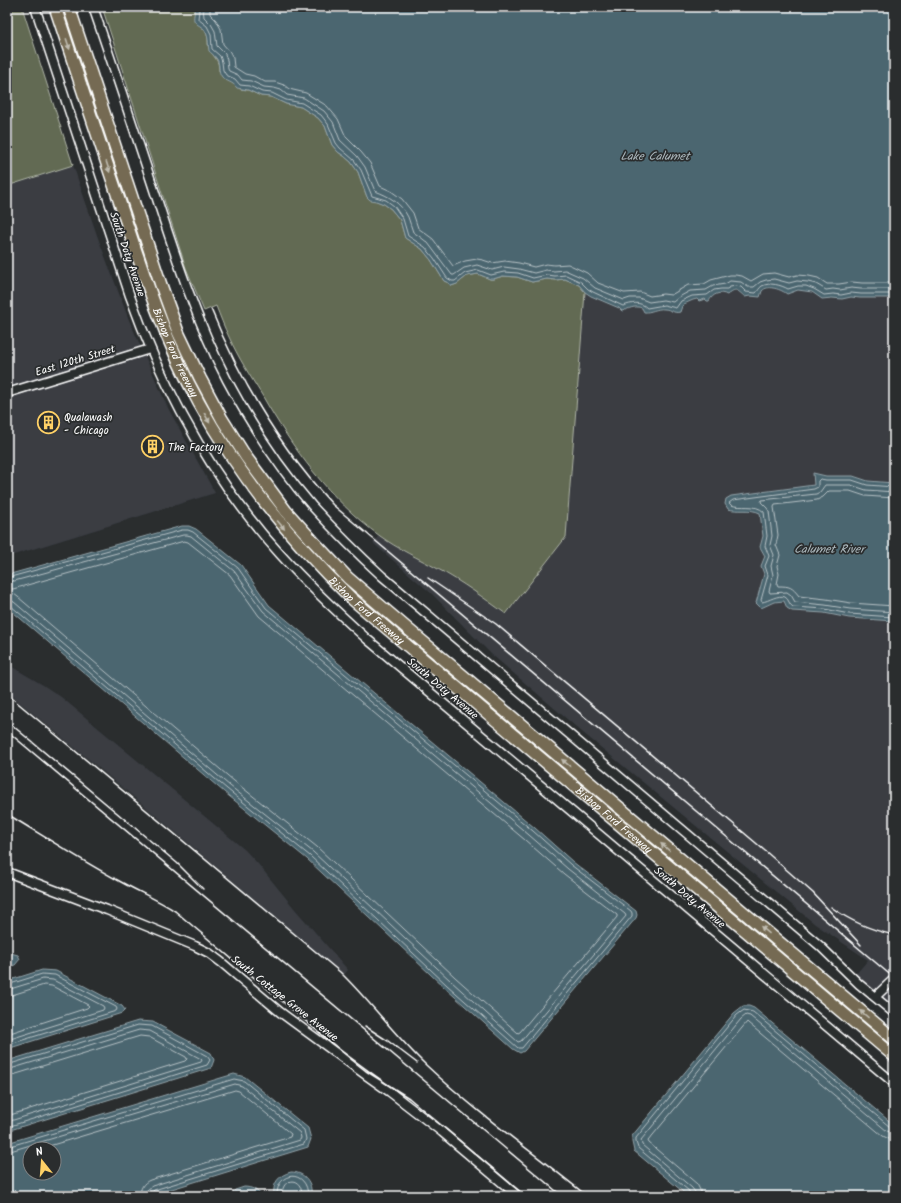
<svg xmlns="http://www.w3.org/2000/svg" width="901" height="1203" viewBox="0 0 901 1203" font-family="Kalam,sans-serif">
<style>
.built{fill:#3a3d43}
.green{fill:#626b52;stroke:#b0b5a8}
.water{fill:#4b6670;stroke:#93a3a9;fill-rule:evenodd}
.lines{fill:none;stroke-linecap:round;stroke-linejoin:round}
.shore{stroke:#b7c2c6;stroke-width:1}
.minor-casing{stroke:#fff;stroke-width:11}
.highway-casing{stroke:#fff;stroke-width:14}
.minor{stroke:#2a2d2e;stroke-width:8}
.highway{stroke:#746b52;stroke-width:11}
.rail{stroke:#fff;stroke-width:1.5}
.oneway{fill:#c0bcb1}
.labels{text-anchor:middle;stroke-width:3.5;stroke-linejoin:round;paint-order:stroke}
.street-label{font-size:11px;fill:#fff;stroke:#2a2d2e}
.poi-label{font-size:11px;fill:#fff;stroke:#2a2d2e;text-anchor:start}
.water-label{font-size:12px;font-style:italic;fill:#aebabf;stroke:#2a2d2e}
</style>
<rect width="100%" height="100%" fill="#2a2d2e"/>
<filter id="ink" filterUnits="userSpaceOnUse"><feTurbulence type="fractalNoise" baseFrequency=".025" numOctaves="2"/><feDisplacementMap in="SourceGraphic" scale="8" xChannelSelector="R" yChannelSelector="G"/><feConvolveMatrix kernelMatrix="1 2 1 2 8 2 1 2 1" color-interpolation-filters="sRGB"/></filter>
<g filter="url(#ink)">
<g class="built">
<polygon points="73,165 98,238 129,320 168,408 215,493 7,557 7,186"/>
<polygon points="773,288 782,290 790,293 798,290 806,290 812,292 823,299 832,298 842,299 851,297 860,298 894,298 894,483 868,481 853,476 826,476 813,474 814,485 731,496 728,509 735,511 755,511 760,513 763,536 760,547 765,556 761,566 764,574 756,603 784,601 824,613 849,618 894,621 894,1008 856,974 868,960 815,924 582,732 491,654 432,594 373,543 379,535 399,548 438,569 468,587 506,614 566,537 585,292 591,296 619,308 622,311 631,307 639,307 642,308 646,313 656,310 664,309 670,311 682,306 693,300 702,300 715,294 721,293 729,293 731,290 739,291 745,297 750,296 756,297 761,295 761,292 763,290"/>
<polygon points="7,664 43,685 61,697 245,850 258,864 294,908 348,970 344,975 129,793 7,692"/>
</g>
<g class="green">
<polygon points="7,7 22,7 73,165 7,186"/>
<path d="M102,7H193L195,10V22C202,27 207,31 208,39C208,43 208,46 209,49C214,58 219,59 219,71L240,89L248,90L261,96L271,97L286,104L301,107L318,118L325,126L332,145L338,152L344,156L351,162L358,172L367,197L384,204L391,209L400,220L405,238L422,249L431,260L444,281L449,283L451,286L457,284L467,276L478,274L490,279H493L503,276L517,277L532,282L547,279L555,280L565,279L579,285L585,292L566,537L506,614C484,598 462,582 438,569C418,558 398,549 380,536C330,500 292,448 262,395C250,376 238,357 229,337C224,327 220,316 216,306L204,311L186,268Z"/>
</g>
<g class="water">
<path d="M193,7H894V298H860L851,297L842,299L832,298L822,299L812,292L798,290L787,294C782,290 768,284 762,291C761,293 761,295 760,297L750,296L745,297C737,290 736,287 727,295C720,291 713,294 709,301H707L705,299L699,301L697,299L693,300L684,304L682,306L680,312C674,314 670,309 664,309C657,308 650,313 644,312L642,308C634,305 629,309 622,311L619,308L591,296L585,292L579,285L565,279L555,280L547,279L532,282L517,277L503,276L493,279H490L478,274L467,276L457,284L451,286L449,283L444,281L431,260L422,249L405,238L400,220L391,209L384,204L376,201L370,200L367,197L358,172L351,162L344,156L338,152L332,145L325,126L318,118L301,107L286,104L271,97L261,96L248,90L237,88C232,81 226,82 222,77C217,71 221,63 216,58C214,55 211,53 209,51C208,43 209,36 204,29C201,26 195,24 194,20C193,15 196,12 193,7Z"/>
<path d="M813,473L826,476H853L868,481L894,483V621L849,618L824,613L792,611L787,608L784,601L774,602L761,608L756,603L764,574L761,566L765,556L760,547L763,536L760,513C750,508 738,512 728,509L725,504L726,499L731,496L814,485Z"/>
<polygon points="182,526 189,526 196,529 241,565 269,605 535,828 573,862 636,911 637,915 636,918 524,1051 520,1053 513,1049 445,988 307,859 224,792 7,607 7,575"/>
<polygon points="7,952 18,955 20,959 15,965 7,967"/>
<polygon points="42,970 56,971 122,1006 125,1010 122,1013 7,1049 7,981"/>
<polygon points="743,1006 749,1006 754,1008 894,1125 894,1196 688,1196 634,1151 632,1142 632,1136 734,1013"/>
<polygon points="138,1021 153,1022 211,1053 214,1060 211,1068 7,1131 7,1061"/>
<path d="M234,1074L245,1077L308,1128L311,1139L308,1147L149,1196H7V1143ZM30,1149H54V1173H30Z"/>
<path d="M291,1172C304,1172 313,1182 311,1196H274C272,1183 279,1175 291,1172Z"/>
<path d="M244,1187C252,1187 257,1190 262,1196H229L235,1190Z"/>
</g>
<g class="lines">
<g class="shore">
<path d="M198,7L199,10L198,19L207,26L211,34L212,49L220,56L222,62L223,70L226,75L235,79L240,85L249,86L262,92L272,93L286,100L302,103L321,115L328,124L336,143L340,148L354,160L361,170L372,196L386,200L394,206L403,219L408,236L425,247L434,258L447,278L452,281H455L465,273L478,270L491,275L504,272L518,273L533,278L547,275L555,276L566,275L581,282L588,289L593,292L623,306C632,303 640,301 647,308L664,305L676,308L681,301L692,296L707,295L714,290L721,289H727L730,287L736,286L741,287L746,292L756,293C758,291 759,288 762,286C770,282 781,285 788,289L798,286H806L814,289L824,295L833,294L841,295L851,293L861,294H894"/>
<path d="M203,7L204,17L211,24L215,31L217,46L225,54L227,60L228,69L229,71L238,75L242,80L251,81L264,87L274,88L281,90L287,95L304,98L324,111L333,122L340,140L357,156L365,167L375,191C389,196 401,203 408,217C410,222 411,227 413,232L419,236L428,243L452,275H454L464,268L477,265L492,270L504,267L519,269L534,273L546,270L554,271L565,270L583,278L595,288L624,300L630,298H639L649,302L663,300L673,302L679,297L690,291L706,290L713,286L725,284L730,281L741,282L748,287H754L760,282L766,280L774,279L789,283L797,281L808,282L816,284L826,290L833,289L840,290L851,288L861,289H894"/>
<polyline points="210,7 210,14 216,20 221,29 223,44 230,52 233,58 234,67 245,74 254,76 265,82 275,82 284,85 289,89 306,93 327,106 338,119 346,137 361,152 370,163 380,186 391,191 402,199 413,213 418,228 433,239 453,266 465,261 477,259 483,260 492,263 505,261 519,263 534,267 546,264 554,265 568,264 587,273 598,283 624,293 640,292 650,296 663,294 671,295 688,285 704,284 711,280 730,275 735,275 742,276 751,281 763,274 774,273 789,277 797,275 809,276 818,278 827,284 839,284 852,282 862,283 894,283"/>
<path d="M894,487L867,485L852,480H826L820,479L818,481V487L814,489L733,500L729,503L731,505C741,509 755,503 764,512L767,536L765,546L769,556L765,566L768,575L761,600L762,602C769,601 778,594 785,597C789,599 789,605 793,607L825,609L849,614L894,617"/>
<polyline points="894,492 866,490 851,485 825,485 820,492 816,494 762,500 761,502 767,508 769,511 772,536 770,545 774,555 771,566 773,575 769,591 770,593 787,592 791,595 795,602 825,605 850,609 894,612"/>
<path d="M894,498L865,496L850,491H829L823,497L817,500L775,505L774,507L778,535L776,545L780,555L777,566L779,574L777,584L778,586C790,586 792,587 799,596L826,599L851,603L894,606"/>
<polyline points="7,578 182,530 188,530 193,532 238,568 266,608 533,831 571,865 631,911 632,913 632,916 522,1048 518,1048 447,985 310,856 227,789 11,606 7,604"/>
<polyline points="7,583 183,535 187,535 191,536 234,571 263,611 529,835 568,869 625,914 626,916 521,1041 518,1042 451,981 313,852 230,786 14,602 7,599"/>
<polyline points="7,589 13,589 184,541 188,542 230,575 259,616 525,840 564,874 617,915 617,917 520,1032 518,1033 455,977 317,847 234,781 18,597 14,594 7,593"/>
<polyline points="7,985 42,974 55,975 116,1007 117,1009 116,1011 7,1045"/>
<polyline points="7,990 43,979 53,980 103,1006 104,1008 103,1010 7,1040"/>
<polyline points="7,996 12,995 44,985 52,986 88,1005 89,1006 87,1008 7,1034"/>
<polyline points="7,1065 138,1025 152,1026 207,1056 210,1060 207,1065 7,1127"/>
<polyline points="7,1070 139,1030 150,1031 201,1059 202,1060 201,1062 7,1122"/>
<polyline points="7,1076 13,1075 140,1036 149,1037 186,1057 187,1059 185,1061 7,1116"/>
<polyline points="7,1147 234,1079 244,1081 304,1130 306,1139 304,1144 154,1190 152,1192 151,1196"/>
<path d="M39,1149L235,1090L239,1091L291,1134L290,1137L150,1180C143,1183 140,1188 140,1196"/>
<polyline points="7,1152 235,1084 242,1086 300,1133 301,1138 300,1140 152,1186 147,1190 146,1196"/>
<path d="M277,1196C276,1170 308,1169 308,1196"/>
<path d="M282,1196C281,1176 303,1176 302,1196"/>
<polyline points="690,1196 689,1191 638,1148 636,1142 636,1138 737,1015 744,1010 753,1012 890,1127 894,1128"/>
<polyline points="695,1196 695,1192 692,1188 642,1145 641,1140 741,1019 746,1015 750,1016 887,1131 894,1133"/>
<polyline points="701,1196 700,1190 697,1184 649,1143 648,1141 747,1022 748,1023 883,1136 889,1139 894,1139"/>
</g>
<defs>
<g id="minor">
<path d="M35,7L130,296C164,391 212,479 280,554C307,584 337,612 367,639L894,1083"/>
<path d="M93,7C115,71 136,135 157,199C177,261 197,322 227,380C251,425 280,469 313,507C335,531 358,554 382,576L820,946L859,984L894,1013"/>
<polyline points="7,393 150,349"/>
<polyline points="7,872 107,910 195,946 209,953 221,962 280,1012 366,1075 390,1092 442,1132 518,1196"/>
<polyline points="875,997 894,979"/>
</g>
<g id="highway">
<path id="s1" d="M55,7C77,73 99,139 121,206C143,273 165,341 199,403C240,478 291,540 352,599L894,1056"/>
<polyline points="69,7 161,285 178,332 200,378 222,419 246,457 286,511 313,541 348,578 409,630 894,1039"/>
</g>
</defs>
<use href="#minor" class="minor-casing"/>
<use href="#highway" class="highway-casing"/>
<use href="#minor" class="minor"/>
<use href="#highway" class="highway"/>
<g class="rail">
<path d="M211,309C240,380 281,449 333,505L894,978"/>
<polyline points="428,578 496,624 756,843 813,893 861,945"/>
<path d="M7,694L340,972C371,1002 395,1036 427,1066C477,1113 534,1153 587,1196"/>
<polyline points="7,721 177,863 203,889"/>
<polyline points="7,731 562,1196"/>
<path d="M7,814C45,837 82,861 121,882C139,892 158,900 175,911L352,1060L366,1071L409,1098L525,1196"/>
<path d="M831,907C850,921 871,930 894,935"/>
<polyline points="365,1026 388,1041 417,1063"/>
</g>
</g>
<defs><path id="oneway-solid" d="M-6-.8H1V-3.2L6.5 0L1 3.2V.8H-6Z"/></defs>
<g class="oneway">
<use href="#oneway-solid" transform="translate(68 44) rotate(72)"/>
<use href="#oneway-solid" transform="translate(108 167) rotate(72)"/>
<use href="#oneway-solid" transform="translate(207 418) rotate(61)"/>
<use href="#oneway-solid" transform="translate(281 525) rotate(50)"/>
<use href="#oneway-solid" transform="translate(566 763) rotate(-140)"/>
<use href="#oneway-solid" transform="translate(665 847) rotate(-140)"/>
<use href="#oneway-solid" transform="translate(765 930) rotate(-140)"/>
<use href="#oneway-solid" transform="translate(864 1014) rotate(-140)"/>
</g>
</g>
<defs>
<symbol id="building-ring" viewBox="-11 -11 22 22"><circle r="9.5" fill="#2a2d2e" stroke="#ffd166" stroke-width="1.5"/><path d="M-4-6H4V6H1V3H-1V6H-4ZM-2.5-4.3h1.7v1.8h-1.7ZM.8-4.3h1.7v1.8H.8ZM-2.5-1h1.7V.8h-1.7ZM.8-1h1.7V.8H.8Z" fill="#ffd166"/></symbol>
</defs>
<g fill-rule="evenodd">
<use href="#building-ring" x="36" y="410" width="25" height="25"/>
<use href="#building-ring" x="140" y="434" width="25" height="25"/>
</g>
<g class="labels">
<g class="street-label">
<text transform="translate(128 254) rotate(71)" y="4">South Doty Avenue</text>
<text dy="4" stroke="none"><textPath href="#s1" startOffset="366">Bishop Ford Freeway</textPath></text>
<text transform="translate(75 360) rotate(-17)" y="4">East 120th Street</text>
<text dy="4" stroke="none"><textPath href="#s1" startOffset="690">Bishop Ford Freeway</textPath></text>
<text transform="translate(443 688) rotate(40)" y="4">South Doty Avenue</text>
<text dy="4" stroke="none"><textPath href="#s1" startOffset="1014">Bishop Ford Freeway</textPath></text>
<text transform="translate(690 897) rotate(40)" y="4">South Doty Avenue</text>
<text transform="translate(285 998) rotate(38)" y="4">South Cottage Grove Avenue</text>
</g>
<g class="poi-label">
<text x="64" y="421">Qualawash<tspan x="64" dy="13">- Chicago</tspan></text>
<text x="168" y="451">The Factory</text>
</g>
<g class="water-label">
<text x="655" y="160">Lake Calumet</text>
<text x="829" y="553">Calumet River</text>
</g>
</g>
<rect width="901" height="1203" fill="none" stroke="#2a2d2e" stroke-width="24"/>
<rect x="12" y="12" width="877" height="1179" fill="none" stroke="#fff" stroke-width="1.5" filter="url(#ink)"/>
<g transform="translate(42 1161) rotate(343)"><circle r="19" fill="#2a2d2e" stroke="#7f8182"/>
<path d="M0-3L7 15L0 10L-7 15Z" fill="#ffd166"/>
<text y="-6" font-size="11" font-weight="bold" text-anchor="middle" fill="#ffffff">N</text>
</g>
</svg>
